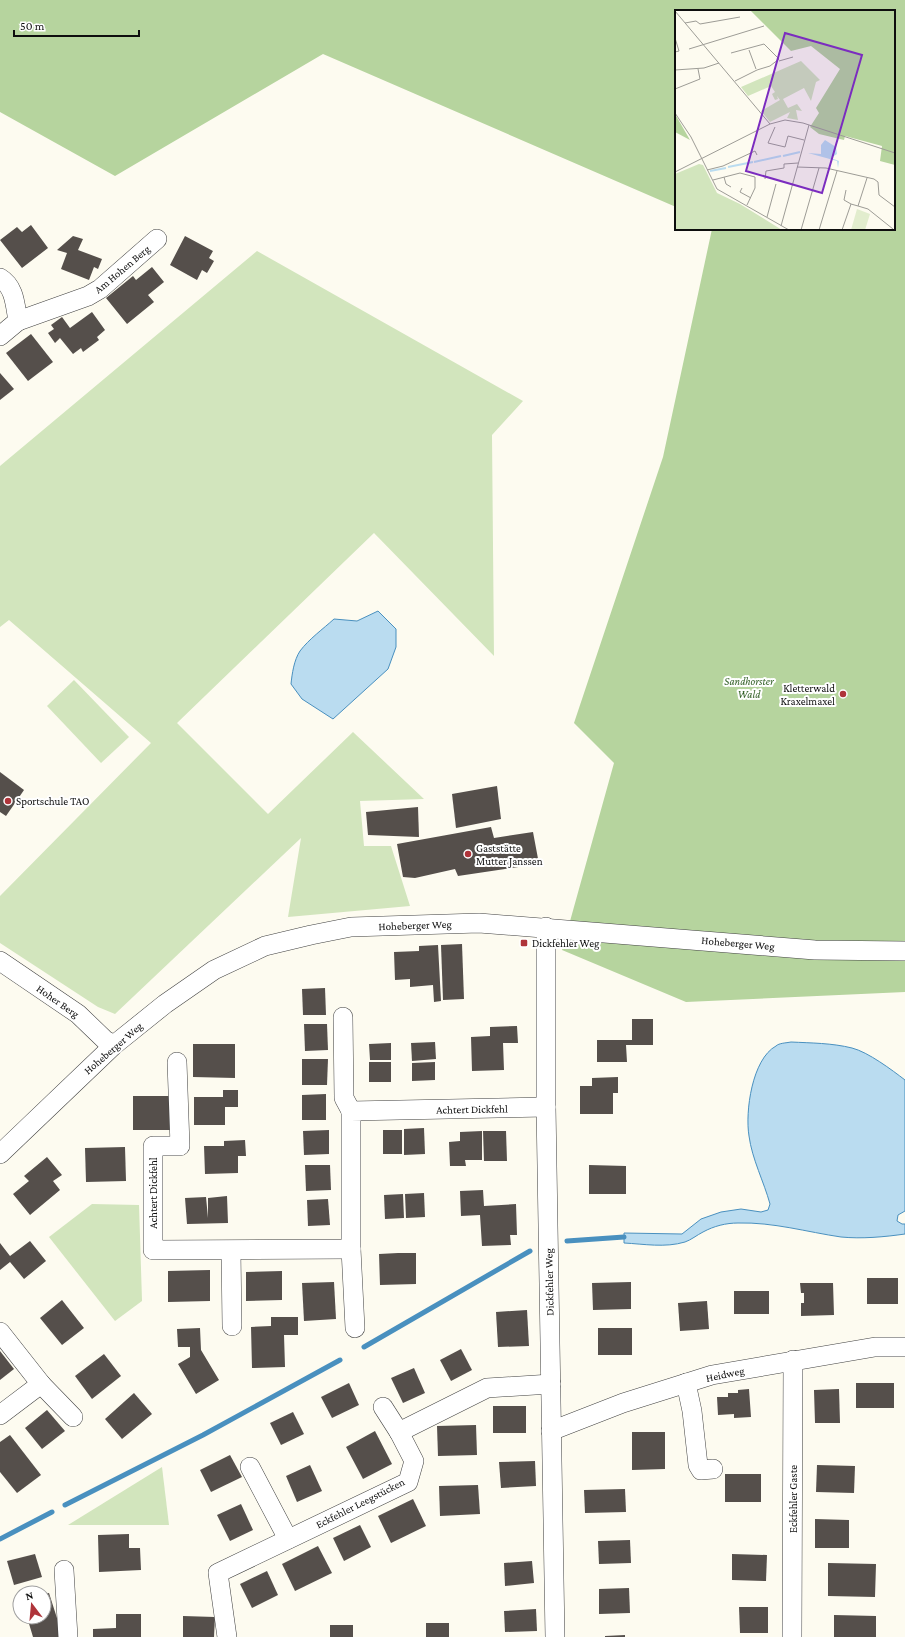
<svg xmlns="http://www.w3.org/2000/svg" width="905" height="1637" viewBox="0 0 905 1637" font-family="'Crimson Pro',serif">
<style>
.green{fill:#d2e5bd}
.forest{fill:#b6d49e}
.water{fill:#badcf0;stroke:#4990bf}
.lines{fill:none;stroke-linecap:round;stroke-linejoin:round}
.stream{stroke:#4990bf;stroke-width:5}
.building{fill:#554f4b}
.minor-casing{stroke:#414141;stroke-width:20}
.minor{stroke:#fff;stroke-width:19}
.poi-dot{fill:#af343a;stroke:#fff;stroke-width:1.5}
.labels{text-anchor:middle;stroke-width:4;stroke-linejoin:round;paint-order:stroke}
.street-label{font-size:11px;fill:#0e0e0e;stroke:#fff}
.park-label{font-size:11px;font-style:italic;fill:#315f25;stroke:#fff}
.poi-label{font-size:11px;fill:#0e0e0e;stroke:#fff;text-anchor:start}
.inset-river{fill:none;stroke:#badcf0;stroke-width:2}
.inset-road{fill:none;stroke:#9d9c96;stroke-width:1}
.view{fill:#7b2cbf;fill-opacity:0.15;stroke:#7b2cbf;stroke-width:2}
.inset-edge{fill:none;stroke:#0e0e0e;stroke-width:2}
</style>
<rect width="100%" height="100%" fill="#fdfbf0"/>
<g class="green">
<polygon points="257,251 523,401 492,435 494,656 374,533 177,723 268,814 353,732 424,799 360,801 364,846 391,846 410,906 288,917 301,838 115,1014 98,1007 0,943 0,896 151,743 9,620 0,627 0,466"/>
<polygon points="74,680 129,737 101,763 47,706"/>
<polygon points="92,1204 139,1205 142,1301 115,1321 49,1237"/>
<polygon points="162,1467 169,1525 68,1525"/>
</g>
<polygon class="forest" points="0,0 905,0 905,992 686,1002 562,950 614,763 574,723 663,457 712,229 894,229 894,11 676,11 676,207 323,54 115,176 0,112"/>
<g class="water">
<path d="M378,611L396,629V647L388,669L333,719L302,699L291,684C292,674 294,660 300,651C309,639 323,629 334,619L357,621Z"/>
<path d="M791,1042C811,1043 832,1043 852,1048C868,1052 892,1070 905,1080V1211L898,1215L897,1221L902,1224H905V1234C884,1237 862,1239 841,1237C807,1232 773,1222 738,1223C726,1223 714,1226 703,1232C697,1235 691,1240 685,1242C665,1248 644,1244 624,1243V1233L682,1234L701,1219L721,1212L741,1209L761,1212L768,1210L770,1204C764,1182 752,1159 749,1136C745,1112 752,1059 776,1046C779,1043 786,1043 791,1042Z"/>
</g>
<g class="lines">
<g class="stream">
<polyline points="567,1241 624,1237"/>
<polyline points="364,1347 530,1251"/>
<polyline points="65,1505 203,1435 340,1360"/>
<polyline points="0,1539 52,1512"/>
</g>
</g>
<g class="building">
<polygon points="31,225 48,248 22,268 0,240 17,227 22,232"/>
<polygon points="73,236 83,239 78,250 102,259 98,269 94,267 89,280 61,269 67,253 57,250"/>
<polygon points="185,236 213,251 209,258 214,261 207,273 202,270 197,280 170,265"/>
<polygon points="152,267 164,282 148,295 154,302 127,324 106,298 133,276 136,280"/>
<polygon points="92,312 105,330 97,337 99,340 83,352 81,348 73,354 60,338 55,343 48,333 54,329 51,325 62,317 70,328"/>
<polygon points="31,334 53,362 28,381 6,353"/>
<polygon points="0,373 14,389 0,400"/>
<polygon points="0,772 24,790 6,816 0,812"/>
<polygon points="497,786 501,819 456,828 452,794"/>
<polygon points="418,807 419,837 368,835 366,812"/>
<polygon points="491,827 494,838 533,832 539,864 458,876 455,869 415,878 403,877 397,844"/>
<polygon points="462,944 464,999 443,1000 441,945"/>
<polygon points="438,945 441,1001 434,1002 433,985 410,987 410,979 395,980 394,952 419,951 419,946"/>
<polygon points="325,988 326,1015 303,1015 302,989"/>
<polygon points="632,1019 653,1019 653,1045 626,1045 627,1062 597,1062 597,1040 632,1040"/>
<polygon points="304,1024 327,1024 328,1050 305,1051"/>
<polygon points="517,1026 518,1043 503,1043 504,1070 472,1071 471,1037 490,1036 490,1027"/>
<polygon points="435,1042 436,1059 412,1061 411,1043"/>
<polygon points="391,1043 391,1060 370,1060 369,1044"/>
<polygon points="193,1044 235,1044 235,1078 193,1077"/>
<polygon points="302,1059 328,1059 327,1085 302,1085"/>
<rect x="369" y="1062" width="22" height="20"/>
<polygon points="435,1062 435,1080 412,1081 412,1063"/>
<polygon points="618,1077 618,1093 613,1093 613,1114 580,1114 580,1086 592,1086 592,1078"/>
<polygon points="223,1090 238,1090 238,1107 225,1107 225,1125 194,1125 194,1097 223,1097"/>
<polygon points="326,1094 326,1120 302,1120 302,1095"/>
<rect x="133" y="1096" width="41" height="34"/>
<polygon points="424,1128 425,1154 404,1155 404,1129"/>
<polygon points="329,1130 329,1154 304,1155 303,1131"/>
<rect x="383" y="1130" width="19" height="24"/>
<polygon points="482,1131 482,1160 465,1160 466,1166 450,1166 449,1142 460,1141 460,1132"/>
<polygon points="483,1131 506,1131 507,1161 484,1161"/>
<polygon points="245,1140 246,1156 238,1156 238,1173 205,1174 204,1146 224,1146 224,1141"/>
<polygon points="125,1147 126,1181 86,1182 85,1148"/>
<polygon points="47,1157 62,1175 53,1181 60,1190 30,1215 13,1194 29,1181 24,1176"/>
<polygon points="305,1165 330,1165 331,1190 306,1191"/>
<polygon points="589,1165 626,1166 626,1194 589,1194"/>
<polygon points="483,1190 484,1206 516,1204 517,1235 510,1235 511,1245 482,1246 480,1215 461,1216 460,1191"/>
<polygon points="424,1193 425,1217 406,1218 405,1194"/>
<polygon points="403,1194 404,1218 385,1219 384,1195"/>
<polygon points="227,1196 228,1223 187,1224 185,1198 206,1197 208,1218 208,1198"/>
<polygon points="328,1199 330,1225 308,1226 307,1200"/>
<polygon points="30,1241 46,1261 24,1279 10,1262 0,1270 0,1243 10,1256"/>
<polygon points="398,1253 416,1253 416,1284 380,1285 379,1254"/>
<polygon points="210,1270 210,1301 168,1302 168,1271"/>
<polygon points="282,1271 282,1300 246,1301 246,1272"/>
<rect x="867" y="1278" width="31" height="26"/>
<polygon points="334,1282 336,1319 304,1321 302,1283"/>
<polygon points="631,1282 631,1309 593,1310 592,1283"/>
<polygon points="800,1283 833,1283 834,1315 801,1316 801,1303 804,1303 804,1293 801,1293"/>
<rect x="734" y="1291" width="35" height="23"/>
<polygon points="62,1300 84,1328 62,1345 40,1318"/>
<polygon points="707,1301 709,1329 680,1331 678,1303"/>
<polygon points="527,1310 529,1346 498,1347 496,1312"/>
<polygon points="271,1317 298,1317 298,1335 284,1335 285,1367 252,1368 251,1327 271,1326"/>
<polygon points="200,1328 201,1350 219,1380 196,1394 178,1364 190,1357 190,1347 178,1347 177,1329"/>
<rect x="598" y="1328" width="34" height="27"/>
<polygon points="461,1349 472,1370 451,1381 440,1360"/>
<polygon points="0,1351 14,1369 0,1380"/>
<polygon points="104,1354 121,1376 92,1399 75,1376"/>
<polygon points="414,1368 425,1393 403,1403 391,1378"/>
<polygon points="349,1383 359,1405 332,1418 321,1397"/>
<rect x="856" y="1383" width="38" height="25"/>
<polygon points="749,1389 751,1417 734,1418 734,1414 718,1415 717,1397 728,1397 728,1393 738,1393 738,1390"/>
<polygon points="839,1389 840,1423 815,1423 814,1390"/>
<polygon points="134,1393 152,1414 122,1439 105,1419"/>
<rect x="493" y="1406" width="33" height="27"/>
<polygon points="47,1410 65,1431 42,1449 25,1428"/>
<polygon points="293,1412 304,1434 281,1445 270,1423"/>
<polygon points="476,1425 477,1455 438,1456 437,1426"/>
<polygon points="375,1431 392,1464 363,1479 346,1447"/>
<polygon points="632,1432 665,1432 665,1469 632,1470"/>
<polygon points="10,1435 41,1475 17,1493 0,1472 0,1442"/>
<polygon points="230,1455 242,1477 211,1492 200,1470"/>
<polygon points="535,1461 536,1486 501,1488 499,1462"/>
<polygon points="310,1465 322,1491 297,1502 286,1476"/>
<polygon points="817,1465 855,1466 854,1493 816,1492"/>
<rect x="725" y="1474" width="36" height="28"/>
<polygon points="478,1485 480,1514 440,1516 439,1486"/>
<polygon points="625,1489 626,1512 585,1513 584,1490"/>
<polygon points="413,1499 426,1526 391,1543 378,1516"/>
<polygon points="241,1504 253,1530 230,1541 217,1515"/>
<polygon points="815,1519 849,1520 849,1548 815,1548"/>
<polygon points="360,1525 371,1547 344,1561 333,1538"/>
<polygon points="129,1534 129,1548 140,1548 141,1570 99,1572 98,1535"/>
<polygon points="630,1540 631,1563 599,1564 598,1541"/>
<polygon points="318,1546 332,1573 295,1591 282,1564"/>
<polygon points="35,1554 42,1577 14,1585 7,1561"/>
<polygon points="732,1554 767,1555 766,1581 732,1580"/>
<polygon points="532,1561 534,1583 505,1586 504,1563"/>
<polygon points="828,1563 876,1564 875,1597 828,1596"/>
<polygon points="267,1571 278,1595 252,1608 240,1584"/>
<polygon points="629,1588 630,1613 599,1614 599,1589"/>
<polygon points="49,1593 63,1637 33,1637 27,1617 44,1617 44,1594"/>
<polygon points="739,1607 768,1607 768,1633 740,1633"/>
<polygon points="536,1609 537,1631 505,1632 504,1611"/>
<polygon points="116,1614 141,1614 141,1637 93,1637 93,1629 116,1628"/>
<polygon points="834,1615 876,1616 876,1637 834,1637"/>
<polygon points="183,1616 215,1617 214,1637 183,1637"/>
<rect x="426" y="1623" width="23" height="14"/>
<rect x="330" y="1625" width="23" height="12"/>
<polygon points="625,1635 625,1637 605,1637 605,1636"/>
</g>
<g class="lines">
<defs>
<g id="minor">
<path d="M0,278C15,287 15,305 18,321L0,336"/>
<polyline points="18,321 88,296 100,289 157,239"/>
<polyline points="546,927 546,1107 555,1637"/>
<polyline points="0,961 78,1014 105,1040 114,1045"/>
<polyline points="343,1017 344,1098 351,1111"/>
<polyline points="177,1062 180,1146 153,1146 153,1250 351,1249 351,1111 546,1107"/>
<polyline points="0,1154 114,1045 165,1004 214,970 265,946 311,935 351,927 479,923 815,950 905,951"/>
<polyline points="351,1249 355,1328"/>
<polyline points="231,1251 232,1326"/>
<polyline points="0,1332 41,1384"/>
<polyline points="686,1383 692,1411 698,1465 701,1470 713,1469"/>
<polyline points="383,1407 399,1432"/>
<polyline points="0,1415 41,1384 73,1417"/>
<polyline points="551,1431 623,1403 712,1375 875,1347 905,1347"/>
<polyline points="250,1467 288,1539"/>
<polyline points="64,1570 68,1637"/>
<polyline points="227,1637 218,1573 408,1482 414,1461 399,1432 487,1388 551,1384"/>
<polyline points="792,1637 793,1360"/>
</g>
</defs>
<use href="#minor" class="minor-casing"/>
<use href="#minor" class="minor"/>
</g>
<g class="poi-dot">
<circle cx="843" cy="694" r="4"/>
<circle cx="8" cy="801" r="4"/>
<circle cx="468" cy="854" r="4"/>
<rect x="520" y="939" width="8" height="8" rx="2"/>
</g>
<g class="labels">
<g class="street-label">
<text transform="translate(122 269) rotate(-40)" y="4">Am Hohen Berg</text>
<text transform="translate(415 925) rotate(-2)" y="4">Hoheberger Weg</text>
<text transform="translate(738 943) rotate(5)" y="4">Hoheberger Weg</text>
<text transform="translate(58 1001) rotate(35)" y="4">Hoher Berg</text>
<text transform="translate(113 1048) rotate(-41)" y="4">Hoheberger Weg</text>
<text transform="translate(472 1109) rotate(-1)" y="4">Achtert Dickfehl</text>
<text transform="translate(153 1193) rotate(-90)" y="4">Achtert Dickfehl</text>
<text transform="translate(549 1282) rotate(-91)" y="4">Dickfehler Weg</text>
<text transform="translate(725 1374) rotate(-12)" y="4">Heidweg</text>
<text transform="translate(793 1499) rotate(-90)" y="4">Eckfehler Gaste</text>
<text transform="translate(360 1503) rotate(-27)" y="4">Eckfehler Leegstücken</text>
</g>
<g class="park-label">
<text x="749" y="685">Sandhorster<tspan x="749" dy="13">Wald</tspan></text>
</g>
<g class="poi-label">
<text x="835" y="692" text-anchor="end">Kletterwald<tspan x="835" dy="13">Kraxelmaxel</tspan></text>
<text x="16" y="805">Sportschule TAO</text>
<text x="476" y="852">Gaststätte<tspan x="476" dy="13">Mutter Janssen</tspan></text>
<text x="532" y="947">Dickfehler Weg</text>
</g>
</g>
<g transform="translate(675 10)">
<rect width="220" height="220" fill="#fdfbf0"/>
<path d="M126,51L145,70L141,72L136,91L129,78L108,89L113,98L122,94L127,101L121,100L123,110L112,108L115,102L95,112L86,101L105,90L102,86L103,89L100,90L97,84L100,82L96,76L73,86L66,77ZM24,154L28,155L42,183L65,194L107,220H0V164Z" fill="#d2e5bd"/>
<path d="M75,0H220V155L205,151L207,136L170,126L169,130L144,124L135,117L144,103L141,98L165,59L136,36L116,41ZM0,104L15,130L0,122Z" fill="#b6d49e"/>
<path d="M182,199L195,204L190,220H176Z" fill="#e2edce"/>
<path d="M150,130L161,137L162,144L156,148L164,151L163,158L162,151L133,143L146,144V135Z" fill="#badcf0"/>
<path class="inset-river" d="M108,146L125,142M79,152L106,146M53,157L78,152M35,161L51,158"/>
<path class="inset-road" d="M0,1L95,114M10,13L21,11L25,14L65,7M0,28L4,41L0,42M14,39L89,16M74,40L81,59M56,43L89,34L104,49L95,56L82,60L60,71M104,51L118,47M0,60L29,58L44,53M0,79L25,69L23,59M0,103L16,127L42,179L114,220M100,117L93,133L110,137L113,126L129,130M122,157L151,158L199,169L203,172L204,185L220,197M32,160L48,156L80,141L82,145M0,162L95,114L110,110L128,113L220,143M49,167L51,174L56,177M90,169L91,161L109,158V154L123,153M38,170L65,163L80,167V178L72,195M67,178L65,182L76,188M171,180L169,190L176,194M183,196L193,199L218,219M92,207L101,174M106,216L134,115M126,220L144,158M144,220L162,161M167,220L176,194L183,196L192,168"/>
<path class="view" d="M110,23L187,45L147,183L71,161Z"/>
<rect width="220" height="220" class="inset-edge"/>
</g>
<g transform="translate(32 1605) rotate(344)"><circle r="19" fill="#ffffff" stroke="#9f9f9f"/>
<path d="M0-3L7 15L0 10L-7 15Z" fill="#af343a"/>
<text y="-6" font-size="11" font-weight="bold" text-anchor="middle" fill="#0e0e0e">N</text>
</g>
<path d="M14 30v6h125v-6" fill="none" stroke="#0e0e0e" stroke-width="2"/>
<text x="20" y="30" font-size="12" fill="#0e0e0e" stroke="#ffffff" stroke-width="3" paint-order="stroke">50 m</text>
</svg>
